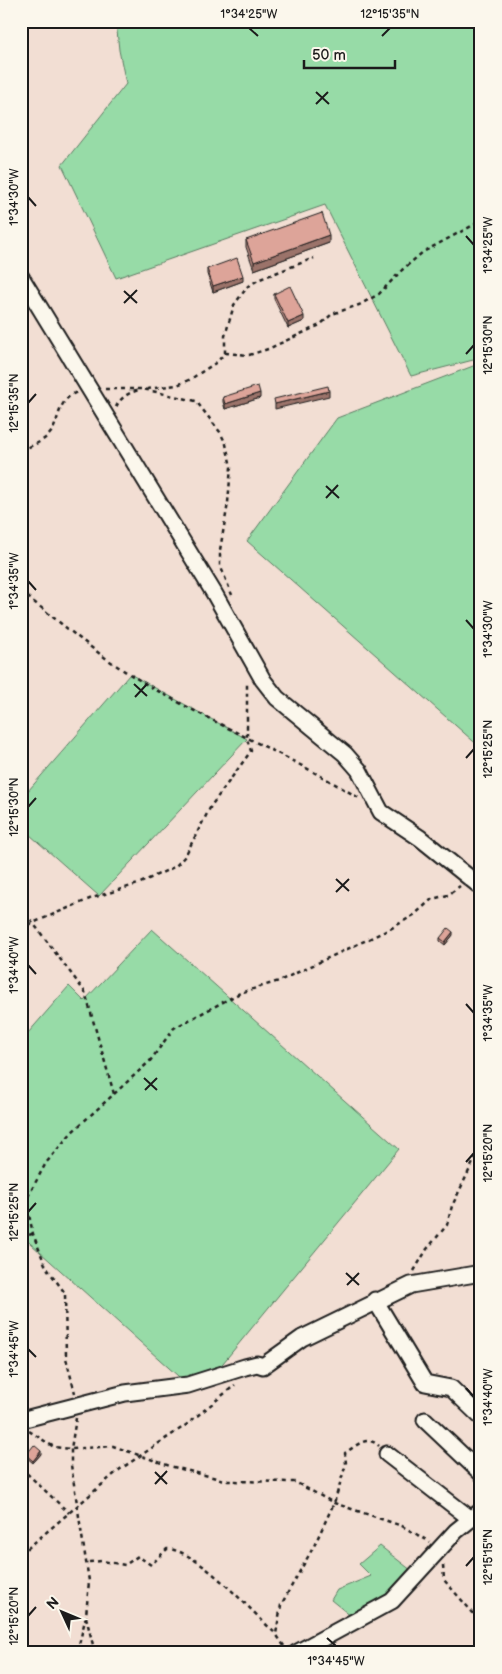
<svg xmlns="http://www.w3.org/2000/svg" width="502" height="1674" viewBox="0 0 502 1674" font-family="'Balsamiq Sans',sans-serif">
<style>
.green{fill:#97dba7;stroke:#5a7c62}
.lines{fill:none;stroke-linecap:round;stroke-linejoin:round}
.street-casing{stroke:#1c1c1c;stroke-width:19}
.path{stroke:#1c1c1c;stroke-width:2.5;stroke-dasharray:4 4;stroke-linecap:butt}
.street{stroke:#fbf7ec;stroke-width:15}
.wall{fill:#be8d84;stroke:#1c1c1c}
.shaded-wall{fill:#9b736b;stroke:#1c1c1c}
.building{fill:#dda499;stroke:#1c1c1c}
.ticks{fill:none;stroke:#1c1c1c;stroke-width:2}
.neatline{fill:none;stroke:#1c1c1c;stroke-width:2}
.ticks-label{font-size:12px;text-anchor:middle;fill:#1c1c1c}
</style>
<rect width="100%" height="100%" fill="#f2ded3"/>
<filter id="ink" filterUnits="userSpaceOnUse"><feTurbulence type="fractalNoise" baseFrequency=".02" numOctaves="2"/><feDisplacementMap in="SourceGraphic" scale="10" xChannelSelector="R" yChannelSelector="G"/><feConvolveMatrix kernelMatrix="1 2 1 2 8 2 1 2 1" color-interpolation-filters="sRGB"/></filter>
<g filter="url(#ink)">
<g class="green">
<polygon points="116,21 481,21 481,358 411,376 325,205 116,278 62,165 126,84 119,50"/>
<polygon points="481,363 481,748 247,541 337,418"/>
<polygon points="130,674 247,739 99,896 21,827 21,799"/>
<polygon points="152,929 399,1149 209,1380 188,1385 21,1235 21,1041 69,986 84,1001"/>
<polygon points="380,1546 416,1574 357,1621 331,1600 337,1590 371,1576 359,1564"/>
</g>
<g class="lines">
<defs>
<g id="street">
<polyline points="21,277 214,593 263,680 277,698 345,754 359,770 381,812 420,838 481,887"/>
<polyline points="375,1300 425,1383 451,1388 481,1417"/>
<polyline points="21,1420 125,1393 188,1385 245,1367 257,1364 263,1366 302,1338 411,1285 481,1273"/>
<polyline points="425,1420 481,1473"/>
<polyline points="387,1454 471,1519"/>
<polyline points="296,1653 392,1601 456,1531 481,1511"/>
</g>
</defs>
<use href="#street" class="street-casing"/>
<g class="path">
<polyline points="225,353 249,355 268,349 320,325 332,314 359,305 379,294 402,270 423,252 481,221"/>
<polyline points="105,389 143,389 196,401 220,432 226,444 231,467 228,503 220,550 220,565 232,595"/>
<polyline points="147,389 177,385 189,380 217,362 225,353 225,336 234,305 248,286 260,279 314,258"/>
<path d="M116,407C121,397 128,393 139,390"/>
<path d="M21,450C32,446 45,441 52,431C60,418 58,398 78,392"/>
<path d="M21,592C57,619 92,651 131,675C204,720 285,753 359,798"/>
<polyline points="21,907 85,992 114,1094 72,1132 46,1163 26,1200 33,1234 46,1267 65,1293 66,1358 75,1393"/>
<polyline points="21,928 92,898 138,884 176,866 185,856 211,806 251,751 247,739 247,681"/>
<polyline points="114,1094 150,1061 174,1028 240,993 279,981 390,929 414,915 432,899 448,895 460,886"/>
<polyline points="21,1236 33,1234"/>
<polyline points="414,1271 427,1249 447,1225 452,1206 481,1146"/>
<polyline points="76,1418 71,1449 71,1465 89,1581 86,1616 77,1653"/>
<polyline points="29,1431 54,1447 71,1449 113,1446 170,1466 228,1481 295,1482 334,1503 402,1526 430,1542"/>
<polyline points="21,1468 69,1513"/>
<polyline points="21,1554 119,1470 186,1425 235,1385"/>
<path d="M89,1562L102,1561L125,1565L138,1556L151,1565L167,1549C197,1549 253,1613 276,1634"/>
<polyline points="443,1565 444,1580 481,1622"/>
<polyline points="86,1617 95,1653"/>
<path d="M284,1646L276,1634L281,1605L314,1546L334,1503L346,1464L345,1453C356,1446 367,1434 379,1446"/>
</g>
<use href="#street" class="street"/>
</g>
<g class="wall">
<polygon points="246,240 329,243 254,270 246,247"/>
<polygon points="207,269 243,281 213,292 207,274"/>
<polygon points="274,294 304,321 288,328 274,299"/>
<polygon points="223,397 260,398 225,409 223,402"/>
<polygon points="453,935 445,945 440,941 440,938"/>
<polygon points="41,1454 33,1463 26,1457 26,1455"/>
</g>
<g class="shaded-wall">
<polygon points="329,235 329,243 254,270 254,262"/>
<polygon points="243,276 243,281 213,292 213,286"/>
<polygon points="304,316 304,321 288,328 288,323"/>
<polygon points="329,391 329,396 275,409 275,404"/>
<polygon points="260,393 260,398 225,409 225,404"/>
<polygon points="453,932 453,935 445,945 445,942"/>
<polygon points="41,1451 41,1454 33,1463 33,1461"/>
</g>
<g class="building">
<polygon points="322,213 329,235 254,262 246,240"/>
<polygon points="237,258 243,276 213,286 207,269"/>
<polygon points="290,286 304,316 288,323 274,294"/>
<polygon points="258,386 260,393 225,404 223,397"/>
<polygon points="328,386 329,391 275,404 274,399"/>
<polygon points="448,928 453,932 445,942 440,938"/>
<polygon points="34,1445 41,1451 33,1461 26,1455"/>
</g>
</g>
<path class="ticks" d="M249,28L258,36M382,36L390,28M316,92L329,104M316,104L328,92M28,197L36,206M466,236L474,245M124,291L137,303M124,303L137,290M466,354L474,345M28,403L36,394M326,486L339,498M326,498L338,485M28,581L36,590M466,620L474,629M134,684L147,696M135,697L147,684M466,758L474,749M28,807L36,798M336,879L349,891M336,892L349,879M28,965L36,974M466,1004L474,1013M144,1078L157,1090M145,1090L157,1078M466,1162L474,1153M28,1212L36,1203M346,1273L359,1285M347,1285L359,1273M28,1349L36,1357M466,1388L474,1397M155,1472L167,1484M155,1484L167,1471M466,1566L474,1557M28,1616L36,1607M327,1638L336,1646"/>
<rect width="502" height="1674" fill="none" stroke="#fbf7ec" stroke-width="55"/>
<g transform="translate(62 1612) rotate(314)" stroke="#fbf7ec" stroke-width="4" paint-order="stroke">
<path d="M0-4L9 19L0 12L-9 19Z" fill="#1c1c1c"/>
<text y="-8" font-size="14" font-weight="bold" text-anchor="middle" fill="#1c1c1c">N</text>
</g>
<path d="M304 60v8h91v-8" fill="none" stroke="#1c1c1c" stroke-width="2.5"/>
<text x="312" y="60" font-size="15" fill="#1c1c1c" stroke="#fbf7ec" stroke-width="4" paint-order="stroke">50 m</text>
<rect x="28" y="28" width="446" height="1618" class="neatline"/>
<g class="ticks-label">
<text x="249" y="18">1°34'25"W</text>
<text x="390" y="18">12°15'35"N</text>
<text transform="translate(14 197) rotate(-90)" y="4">1°34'30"W</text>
<text transform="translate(488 245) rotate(-90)" y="4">1°34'25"W</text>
<text transform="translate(488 345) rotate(-90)" y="4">12°15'30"N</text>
<text transform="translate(14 403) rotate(-90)" y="4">12°15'35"N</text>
<text transform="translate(14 581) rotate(-90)" y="4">1°34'35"W</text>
<text transform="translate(488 629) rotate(-90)" y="4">1°34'30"W</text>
<text transform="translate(488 749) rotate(-90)" y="4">12°15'25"N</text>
<text transform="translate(14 807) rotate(-90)" y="4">12°15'30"N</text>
<text transform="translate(14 965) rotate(-90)" y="4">1°34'40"W</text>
<text transform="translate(488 1013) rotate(-90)" y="4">1°34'35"W</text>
<text transform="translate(488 1153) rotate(-90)" y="4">12°15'20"N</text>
<text transform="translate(14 1212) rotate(-90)" y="4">12°15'25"N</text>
<text transform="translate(14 1349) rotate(-90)" y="4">1°34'45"W</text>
<text transform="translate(488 1397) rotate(-90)" y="4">1°34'40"W</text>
<text transform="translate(488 1557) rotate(-90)" y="4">12°15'15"N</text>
<text transform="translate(14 1616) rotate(-90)" y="4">12°15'20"N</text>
<text x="336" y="1665">1°34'45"W</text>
</g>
</svg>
